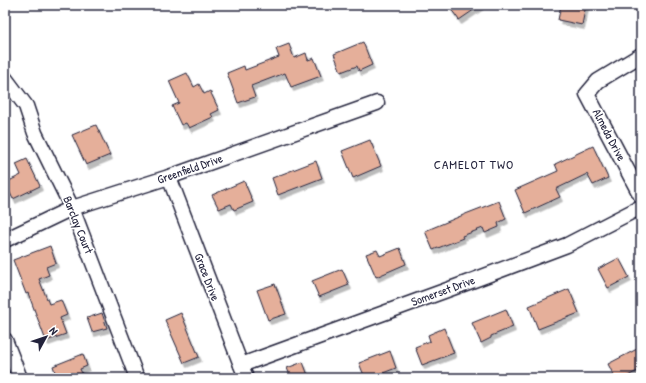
<svg xmlns="http://www.w3.org/2000/svg" width="646" height="383" viewBox="0 0 646 383" font-family="'Patrick Hand',sans-serif">
<style>
.building{fill:#e5af9a;stroke:#22223b;filter:url(#shadow)}
.lines{fill:none;stroke-linecap:round;stroke-linejoin:round}
.minor-casing{stroke:#22223b;stroke-width:17}
.minor{stroke:#fff;stroke-width:14}
.labels{text-anchor:middle;stroke-width:3.5;stroke-linejoin:round;paint-order:stroke}
.street-label{font-size:12px;fill:#22223b;stroke:#fff}
.neighbourhood-label{font-size:13px;letter-spacing:1px;fill:#22223b;stroke:#fff}
</style>
<defs>
<filter id="shadow"><feDropShadow dx="2.5" dy="4.5" stdDeviation="0" flood-color="#0004"/></filter>
</defs>
<rect width="100%" height="100%" fill="#fff"/>
<filter id="ink" filterUnits="userSpaceOnUse"><feTurbulence type="fractalNoise" baseFrequency=".025" numOctaves="2"/><feDisplacementMap in="SourceGraphic" scale="8" xChannelSelector="R" yChannelSelector="G"/><feConvolveMatrix kernelMatrix="1 2 1 2 8 2 1 2 1" color-interpolation-filters="sRGB"/></filter>
<g filter="url(#ink)">
<g class="building">
<polygon points="448,5 481,5 459,20"/>
<polygon points="561,5 586,5 582,25 558,20"/>
<polygon points="363,42 372,65 359,71 357,66 341,72 334,54"/>
<polygon points="289,44 294,58 306,53 308,60 314,58 321,76 291,87 285,73 251,86 255,97 238,103 227,73 244,66 245,70 279,57 276,49"/>
<polygon points="187,73 194,87 199,84 204,94 210,91 219,110 211,114 213,117 189,128 186,123 181,125 172,106 179,103 169,81"/>
<polygon points="96,125 110,155 86,165 72,135"/>
<polygon points="370,140 381,166 353,178 342,151"/>
<polygon points="593,146 608,178 593,185 587,174 556,189 560,197 525,213 515,190 558,171 555,164"/>
<polygon points="27,159 40,186 13,199 5,183 21,175 16,164"/>
<polygon points="316,161 322,178 278,195 272,178"/>
<polygon points="244,181 253,202 234,210 231,204 219,209 212,195"/>
<polygon points="499,201 506,219 498,223 499,227 485,233 483,228 462,236 463,238 433,250 425,231 468,213"/>
<polygon points="50,246 56,263 46,267 49,275 39,279 49,304 61,300 67,315 60,318 66,334 46,341 28,293 26,294 13,260"/>
<polygon points="400,248 406,264 376,277 366,254 377,250 380,256"/>
<polygon points="619,258 629,277 608,288 598,269"/>
<polygon points="342,269 349,285 319,297 312,281"/>
<polygon points="275,284 286,314 268,320 257,290"/>
<polygon points="569,289 579,313 538,329 529,306"/>
<polygon points="506,309 513,327 491,336 491,338 481,343 472,323"/>
<polygon points="102,313 107,328 92,332 87,318"/>
<polygon points="181,313 199,357 184,363 165,320"/>
<polygon points="444,328 454,353 422,365 415,347 430,341 428,335"/>
<polygon points="637,349 641,357 641,369 624,378 615,378 608,364"/>
<polygon points="390,351 396,368 370,378 365,378 359,363"/>
<polygon points="83,354 87,366 80,369 84,378 57,378 53,366"/>
<polygon points="303,362 309,378 291,378 287,368"/>
</g>
<g class="lines">
<defs>
<g id="minor">
<polyline points="641,55 598,81 587,94 641,196"/>
<polyline points="5,78 26,106 35,133 72,208 137,378"/>
<polyline points="169,177 246,378"/>
<polyline points="5,240 72,208 169,177 377,103"/>
<polyline points="5,340 20,378"/>
<polyline points="241,365 458,286 567,245 641,207"/>
</g>
</defs>
<use href="#minor" class="minor-casing"/>
<use href="#minor" class="minor"/>
</g>
</g>
<g class="labels">
<g class="street-label">
<text transform="translate(609 135) rotate(62)" y="4">Almeda Drive</text>
<text transform="translate(190 169) rotate(-19)" y="4">Greenfield Drive</text>
<text transform="translate(78 225) rotate(68)" y="4">Barclay Court</text>
<text transform="translate(207 277) rotate(69)" y="4">Grace Drive</text>
<text transform="translate(443 291) rotate(-20)" y="4">Somerset Drive</text>
</g>
<g class="neighbourhood-label">
<text x="474" y="169">CAMELOT TWO</text>
</g>
</g>
<rect width="646" height="383" fill="none" stroke="#fff" stroke-width="20"/>
<rect x="10" y="10" width="626" height="363" fill="none" stroke="#22223b" stroke-width="1.5" filter="url(#ink)"/>
<g transform="translate(46 337) rotate(50)" stroke="#ffffff" stroke-width="3" paint-order="stroke">
<path d="M0-3L7 15L0 10L-7 15Z" fill="#22223b"/>
<text y="-6" font-size="11" font-weight="bold" text-anchor="middle" fill="#22223b">N</text>
</g>
</svg>
